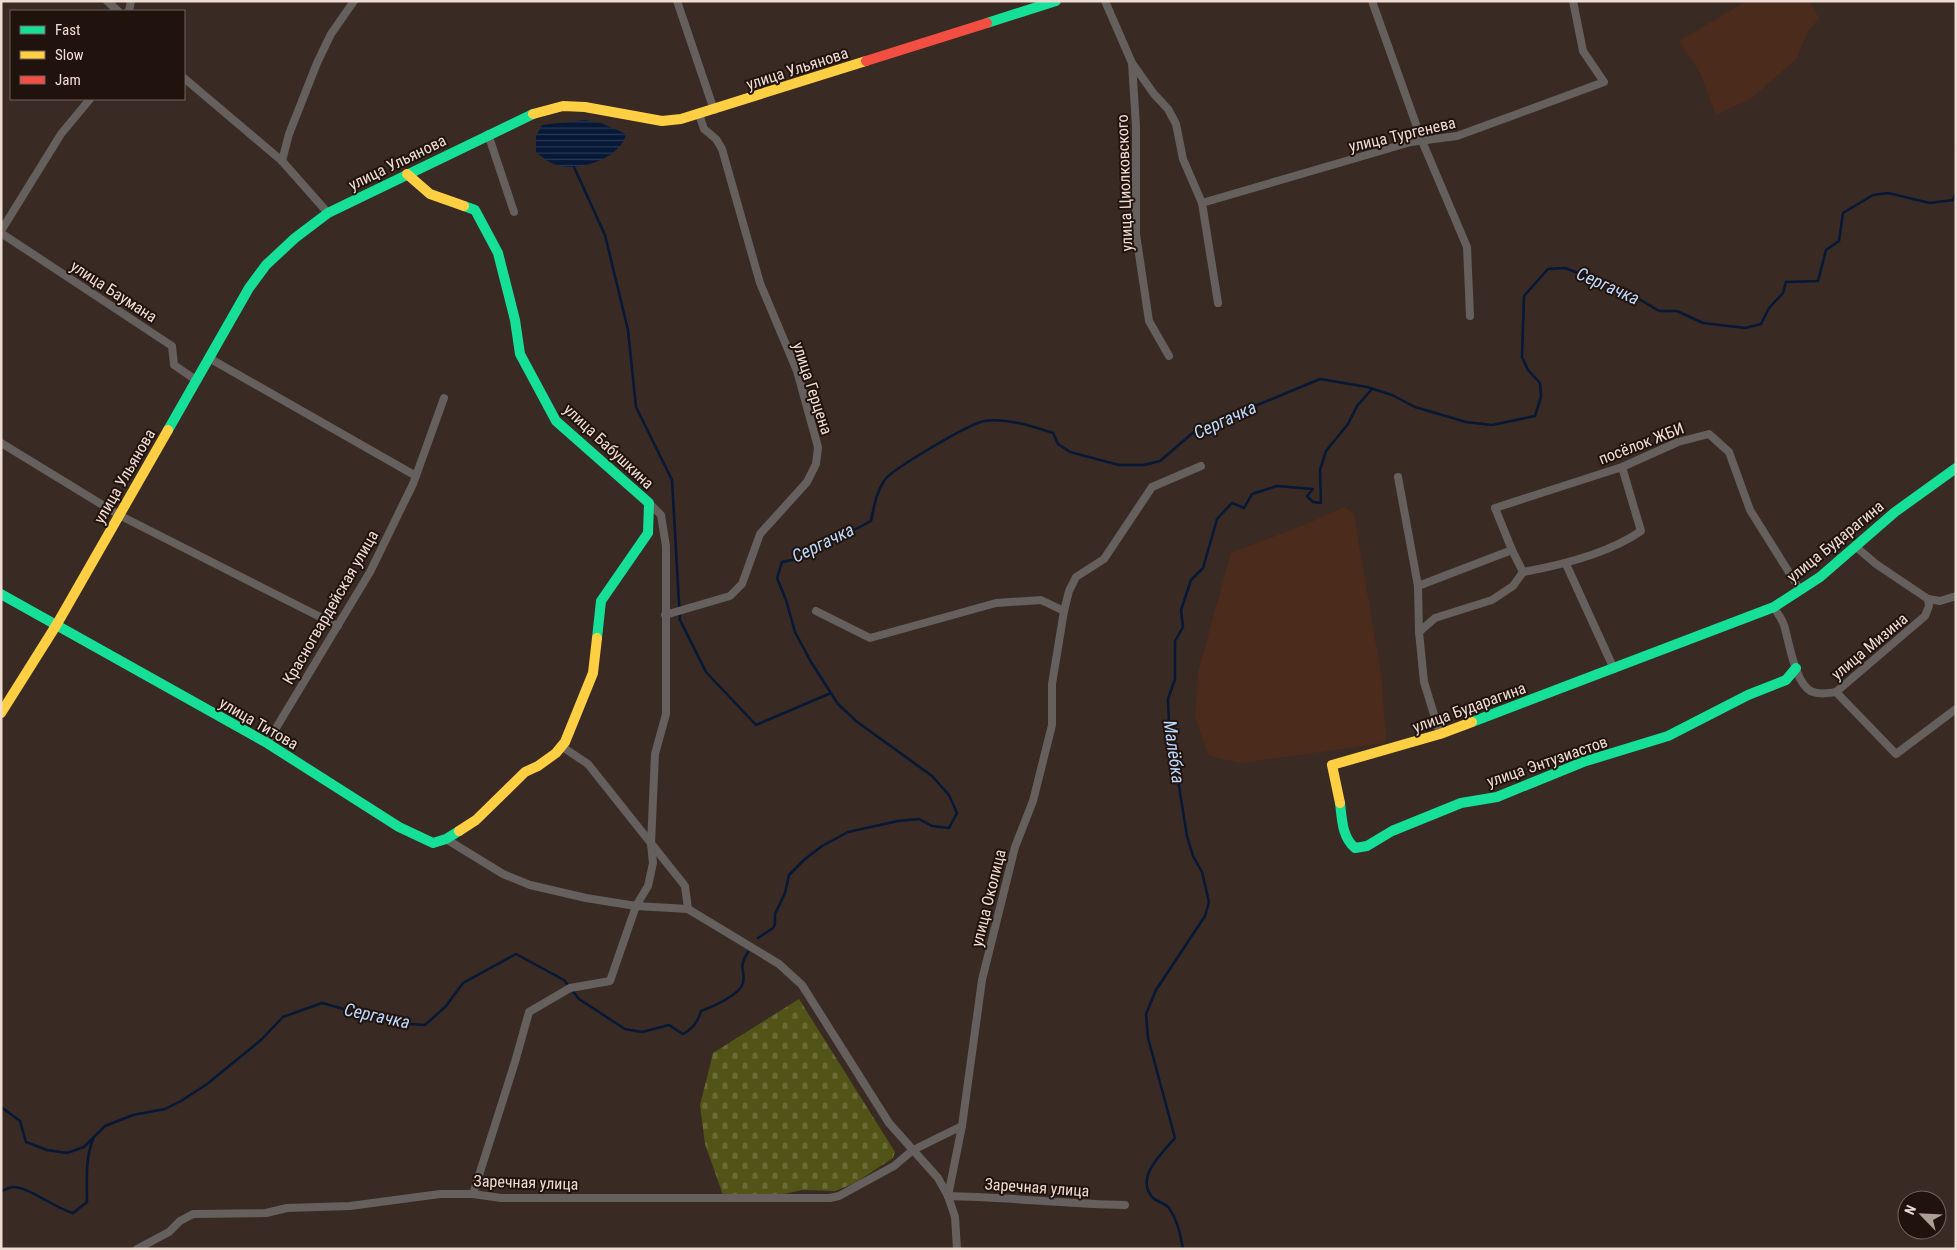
<svg xmlns="http://www.w3.org/2000/svg" width="1957" height="1250" viewBox="0 0 1957 1250" font-family="'Roboto Condensed',sans-serif">
<style>
.built{fill:#4b2b1b}
.cemetery{fill:url(#cemetery-stones)}
.water{fill:url(#water-rules)}
.lines{fill:none;stroke-linecap:round;stroke-linejoin:round}
.stream{stroke:#051836;stroke-width:2.5}
.street{stroke:#655f5e;stroke-width:8}
.fast{stroke:#16e098;stroke-width:10}
.slow{stroke:#ffcf43;stroke-width:10}
.jam{stroke:#f24e42;stroke-width:10}
.labels{text-anchor:middle;stroke-width:4;stroke-linejoin:round;paint-order:stroke}
.street-label{font-size:16px;fill:#efdcd3;stroke:#20130d}
.water-label{font-size:18px;font-style:italic;fill:#bcd9fe;stroke:#20130d}
</style>
<defs>
<pattern id="cemetery-stones" width="16" height="16" patternUnits="userSpaceOnUse" patternTransform="scale(1.25)"><rect width="16" height="16" fill="#515416"/><path d="M2 7V4a2 2 0 0 1 4 0v3zM10 15v-3a2 2 0 0 1 4 0v3z" fill="#6a6c37"/></pattern>
<pattern id="water-rules" width="6" height="5" patternUnits="userSpaceOnUse" patternTransform="scale(1.25)"><rect width="6" height="5" fill="#051836"/><path d="M0 2.5h6" fill="none" stroke="#2a3952"/></pattern>
</defs>
<rect width="100%" height="100%" fill="#392a23"/>
<g class="built">
<polygon points="1746,1 1810,1 1819,18 1807,33 1797,58 1752,98 1716,115 1700,73 1679,41"/>
<polygon points="1345,507 1354,514 1382,680 1386,743 1242,763 1209,756 1195,717 1198,672 1231,553 1306,524"/>
</g>
<polygon class="cemetery" points="799,999 895,1152 893,1158 855,1183 835,1191 802,1190 784,1194 723,1195 705,1144 700,1105 713,1053"/>
<path class="water" d="M585,120L601,123L626,134C620,159 579,172 557,165C549,163 543,157 536,153V136L542,125Z"/>
<g class="lines">
<g class="stream">
<polyline points="1956,145 1956,150"/>
<polyline points="574,167 605,235 628,330 636,407 672,480 680,620 706,672 756,725 831,693"/>
<path d="M758,938L773,928L775,924V914L785,893L789,875L805,859L822,846L848,832L898,821L919,819L932,826L949,828L957,813L949,795L932,776L856,721L838,704L811,662L795,632L786,600L777,578L782,562L797,559C812,538 831,538 853,530C859,528 865,524 871,521C874,507 876,493 884,481C890,470 972,422 985,421C1007,418 1032,426 1053,433L1058,444L1070,452L1119,465H1144L1160,461L1195,431L1320,379L1367,387L1392,395L1415,407L1466,422L1492,425L1535,416L1541,397L1540,383L1528,370L1522,357L1524,296L1548,269L1565,268L1626,291L1659,311H1677L1703,323L1745,328L1761,324L1769,308L1783,293L1786,282L1818,281L1826,250L1839,241L1843,213L1873,195L1888,193L1930,203L1953,200L1956,193"/>
<path d="M1,1107L20,1121L26,1142L47,1150L67,1153L84,1147L105,1126L133,1115L165,1109L181,1101L207,1084L261,1040L283,1017L322,1003L394,1023L425,1025L446,1006L463,983L516,954L564,980L579,999L625,1029L642,1032L669,1025L683,1034C693,1029 698,1022 701,1011C712,1007 740,995 743,983C746,969 737,970 748,952"/>
<path d="M1,1191C5,1190 9,1188 12,1187C26,1185 56,1209 73,1213L87,1202C87,1180 85,1160 93,1139"/>
<path d="M1183,1249C1180,1234 1178,1221 1169,1208C1165,1203 1157,1202 1153,1198C1134,1178 1162,1153 1175,1138L1148,1038L1146,1014L1156,990L1205,916L1209,902L1202,872L1193,856L1187,836L1175,761L1178,752L1170,746L1168,699L1175,679V641L1183,627L1181,610L1191,580L1203,568L1217,519L1232,503L1244,508L1252,494L1277,486L1313,489L1307,496L1313,502L1321,503L1320,470L1326,451L1348,424L1357,406L1372,389"/>
</g>
<g class="street">
<polyline points="107,1 118,11"/>
<polyline points="677,1 714,110"/>
<polyline points="1105,1 1132,63 1136,126 1136,234 1149,321 1169,356"/>
<polyline points="1372,1 1422,141 1467,247 1470,316"/>
<polyline points="129,11 131,1"/>
<polyline points="1132,63 1154,94 1168,109 1176,124 1183,159 1202,203 1218,303"/>
<polyline points="184,78 282,161 328,213"/>
<polyline points="488,134 514,212"/>
<polyline points="282,161 289,134 317,63 331,34 354,1"/>
<polyline points="1202,203 1411,142 1457,136 1604,82 1583,51 1573,1"/>
<polyline points="1,231 61,134 90,99"/>
<polyline points="1,233 172,346 174,365 196,380"/>
<polyline points="209,358 416,476"/>
<polyline points="1,443 119,515 338,626"/>
<path d="M1622,467L1641,531C1608,554 1562,565 1523,572L1512,550L1495,508L1622,467L1678,442L1709,434L1729,452L1750,510L1800,590"/>
<polyline points="1398,477 1418,586"/>
<polyline points="1855,546 1876,564 1928,599"/>
<polyline points="1566,564 1614,669"/>
<path d="M1774,607C1777,613 1782,619 1784,625C1789,641 1795,686 1813,692C1821,695 1828,693 1836,692L1925,616L1929,606L1928,599L1940,601L1956,596"/>
<polyline points="816,611 870,638 996,603 1041,600 1064,611"/>
<polyline points="665,615 730,596 742,584 760,534 807,482 816,464 818,447 797,371 760,283 722,149 716,139 704,129 699,114"/>
<polyline points="1419,632 1418,586 1512,550"/>
<polyline points="1836,692 1896,754 1956,709"/>
<polyline points="1440,734 1424,682 1419,632 1435,618 1492,600 1513,586 1523,572"/>
<polyline points="267,743 370,572 413,484 444,398"/>
<polyline points="561,746 588,764 685,886 688,909"/>
<polyline points="446,839 503,874 530,885 586,898 636,906 688,909 779,964 802,985 889,1123 938,1178 948,1196 955,1217 957,1249"/>
<polyline points="473,1194 515,1062 529,1012 570,988 610,981 636,906 648,886 653,863 651,844 655,754 666,714 666,546 661,515 649,503"/>
<polyline points="948,1196 962,1126 982,980 1015,847 1033,801 1052,725 1052,684 1064,611 1069,591 1076,577 1104,559 1152,487 1201,466"/>
<path d="M948,1196C1007,1197 1066,1204 1125,1205"/>
<polyline points="137,1249 169,1232 180,1221 193,1214 266,1213 287,1208 350,1206 440,1194 473,1194 501,1198 830,1198 839,1196 894,1166 913,1150 962,1126"/>
</g>
<g class="fast">
<polyline points="987,23 1056,1"/>
<polyline points="464,206 475,210 498,253 515,320 520,354 556,421 649,503 648,533 601,601 597,638"/>
<polyline points="168,430 249,288 266,265 295,238 328,213 533,114"/>
<polyline points="1,594 267,743 399,827 433,843 446,839 459,831"/>
<polyline points="1472,722 1774,607 1820,577 1895,512 1956,468"/>
<path d="M1340,803C1342,819 1342,837 1355,848L1367,846L1392,831L1461,803L1497,797L1583,762L1668,736L1748,695L1786,680L1796,668"/>
</g>
<g class="slow">
<polyline points="533,114 563,106 585,107 662,121 681,119 866,61"/>
<polyline points="407,174 430,194 464,206"/>
<polyline points="1,713 57,624 168,430"/>
<polyline points="1340,803 1332,765 1440,734 1472,722"/>
<polyline points="459,831 476,820 525,772 538,766 556,753 565,742 593,673 597,638"/>
</g>
<polyline class="jam" points="866,61 987,23"/>
</g>
<g class="labels">
<g class="street-label">
<text transform="translate(797 68) rotate(-18)" y="6">улица Ульянова</text>
<text transform="translate(1402 134) rotate(-13)" y="6">улица Тургенева</text>
<text transform="translate(397 162) rotate(-26)" y="6">улица Ульянова</text>
<text transform="translate(1124 183) rotate(-92)" y="6">улица Циолковского</text>
<text transform="translate(114 291) rotate(33)" y="6">улица Баумана</text>
<text transform="translate(813 388) rotate(72)" y="6">улица Герцена</text>
<text transform="translate(1641 443) rotate(-21)" y="6">посёлок ЖБИ</text>
<text transform="translate(609 446) rotate(43)" y="6">улица Бабушкина</text>
<text transform="translate(124 476) rotate(-60)" y="6">улица Ульянова</text>
<text transform="translate(1835 541) rotate(-39)" y="6">улица Бударагина</text>
<text transform="translate(330 607) rotate(-60)" y="6">Красногвардейская улица</text>
<text transform="translate(1869 646) rotate(-40)" y="6">улица Мизина</text>
<text transform="translate(1469 707) rotate(-20)" y="6">улица Бударагина</text>
<text transform="translate(259 723) rotate(30)" y="6">улица Титова</text>
<text transform="translate(1547 761) rotate(-19)" y="6">улица Энтузиастов</text>
<text transform="translate(988 898) rotate(-76)" y="6">улица Околица</text>
<text transform="translate(526 1182) rotate(2)" y="6">Заречная улица</text>
<text transform="translate(1037 1187) rotate(4)" y="6">Заречная улица</text>
</g>
<g class="water-label">
<text transform="translate(1608 286) rotate(24)" y="6">Сергачка</text>
<text transform="translate(1225 420) rotate(-25)" y="6">Сергачка</text>
<text transform="translate(823 543) rotate(-26)" y="6">Сергачка</text>
<text transform="translate(1174 752) rotate(82)" y="6">Малёбка</text>
<text transform="translate(377 1016) rotate(12)" y="6">Сергачка</text>
</g>
</g>
<rect width="1957" height="1250" fill="none" stroke="#efdcd3" stroke-width="5"/>
<rect x="10" y="10" width="175" height="90" fill="#20130d" stroke="#73635c"/>
<rect x="20" y="26" width="25" height="8" fill="#16e098" stroke="#73635c"/>
<text x="55" y="35" font-size="15" fill="#efdcd3">Fast</text>
<rect x="20" y="51" width="25" height="8" fill="#ffcf43" stroke="#73635c"/>
<text x="55" y="60" font-size="15" fill="#efdcd3">Slow</text>
<rect x="20" y="76" width="25" height="8" fill="#f24e42" stroke="#73635c"/>
<text x="55" y="85" font-size="15" fill="#efdcd3">Jam</text>
<g transform="translate(1922 1215) rotate(294)"><circle r="24" fill="#20130d" stroke="#73635c"/>
<path d="M0-4L9 19L0 12L-9 19Z" fill="#af9e95"/>
<text y="-8" font-size="14" font-weight="bold" text-anchor="middle" fill="#efdcd3">N</text>
</g>
</svg>
